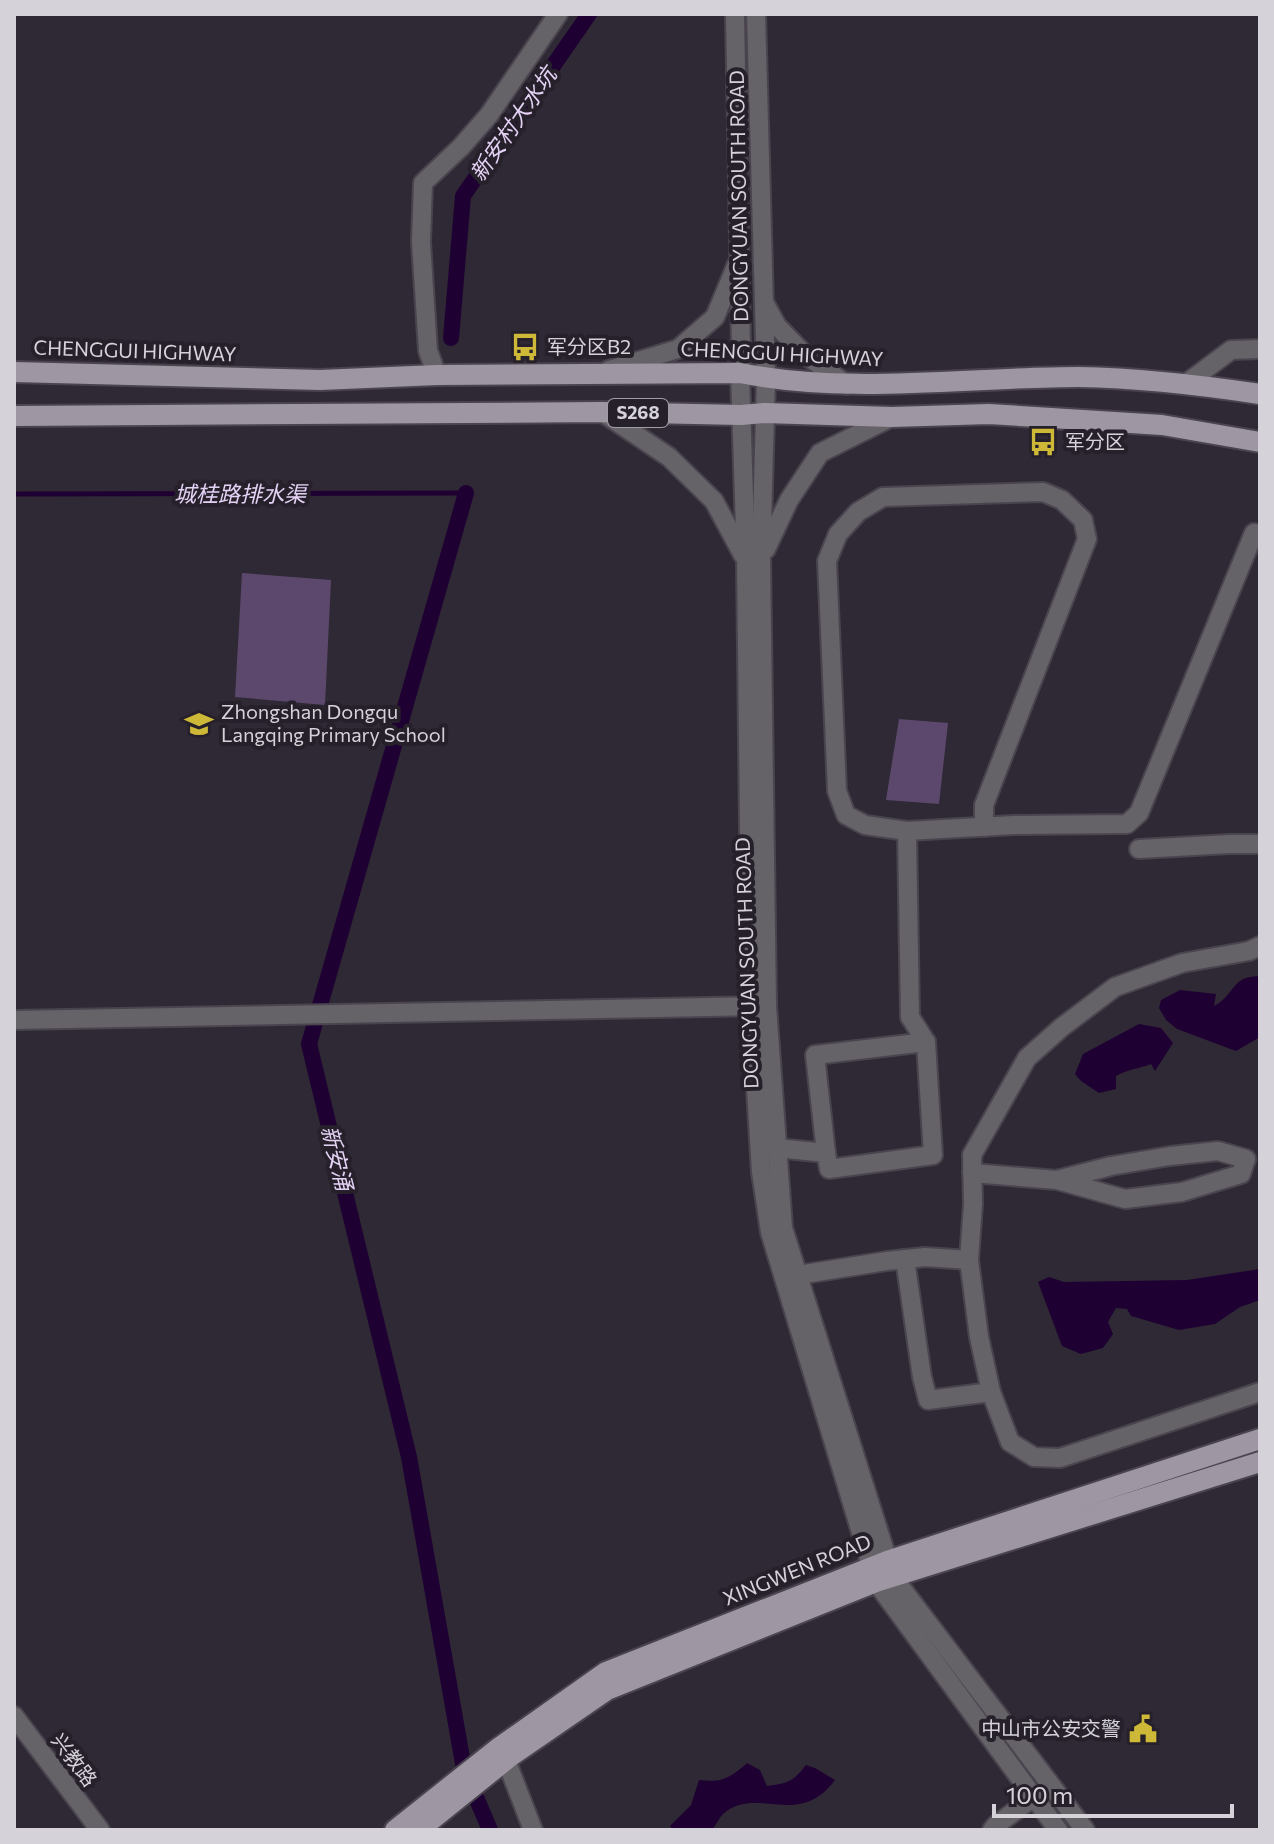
<svg xmlns="http://www.w3.org/2000/svg" width="1274" height="1844" viewBox="0 0 1274 1844" font-family="Commissioner,'Noto Sans SC',sans-serif">
<style>
.green{fill:#5c486c}
.water{fill:#1f0032}
.lines{fill:none;stroke-linecap:round;stroke-linejoin:round}
.stream{stroke:#1f0032;stroke-width:5}
.canal{stroke:#1f0032;stroke-width:16}
.minor-casing{stroke:#4a444f;stroke-width:22}
.major-casing{stroke:#4a444f;stroke-width:24}
.minor{stroke:#656268;stroke-width:18}
.major{stroke:#9e97a3;stroke-width:20}
.labels{text-anchor:middle;stroke-width:8;stroke-linejoin:round;paint-order:stroke}
.shield{fill:#26202b;stroke:#a09da5;stroke-width:2}
.shield-label{font-size:18px;font-weight:bold;fill:#d5d2d9}
.street-label{font-size:20px;fill:#d5d2d9;stroke:#26202b}
.poi-label{font-size:20px;fill:#d5d2d9;stroke:#26202b;text-anchor:start}
.water-label{font-size:22px;font-style:italic;fill:#e4d2f5;stroke:#26202b}
</style>
<rect width="100%" height="100%" fill="#2f2935"/>
<g class="green">
<polygon points="242,573 331,580 325,705 235,697"/>
<polygon points="899,719 948,723 939,804 886,800"/>
</g>
<g class="water">
<path d="M1260,976V1037L1236,1051L1177,1029L1166,1020L1159,1008L1161,1000L1180,990L1216,994L1214,1006C1230,998 1232,983 1246,978C1247,977 1259,976 1260,976Z"/>
<path d="M1139,1024L1161,1028L1173,1043L1155,1071L1151,1064C1138,1069 1128,1069 1116,1076V1089L1099,1093L1081,1081L1075,1074L1083,1054Z"/>
<polygon points="1260,1269 1260,1300 1240,1307 1215,1324 1179,1330 1131,1316 1127,1309 1116,1308 1108,1322 1113,1334 1103,1348 1081,1354 1062,1346 1038,1282 1049,1277 1064,1282 1187,1280"/>
<path d="M747,1763L760,1770L767,1786C788,1783 793,1782 806,1765L815,1768L835,1780C798,1830 756,1784 723,1814C719,1818 716,1825 712,1830H673L670,1826L691,1805L699,1780C722,1783 730,1778 747,1763Z"/>
</g>
<g class="lines">
<polyline class="stream" points="14,494 466,493"/>
<g class="canal">
<polyline points="451,338 463,196 589,14"/>
<polyline points="466,493 309,1044 409,1457 464,1769 490,1830"/>
</g>
<defs>
<g id="minor">
<polyline points="735,14 741,347 740,373 746,560 751,1006 761,1172 770,1232 876,1582 1058,1830"/>
<polyline points="756,14 766,378 761,559 767,1006 783,1228 893,1577 1085,1830"/>
<polyline points="765,304 777,326 803,353 847,385"/>
<polyline points="609,370 678,349 715,317 737,264"/>
<polyline points="437,375 428,351 421,242 423,183 461,147 489,115 558,14"/>
<polyline points="1187,383 1231,350 1260,349"/>
<polyline points="602,412 669,457 714,501 743,555"/>
<polyline points="766,549 789,500 820,453 892,417"/>
<polyline points="907,831 1014,825 1127,824 1139,813 1254,533 1260,534"/>
<polyline points="1139,849 1230,844 1260,844"/>
<polyline points="14,1020 763,1006"/>
<polyline points="777,1148 826,1153 829,1169 933,1155 926,1042 910,1017 907,831 865,825 846,815 837,791 827,561 838,534 858,512 883,497 1043,492 1062,500 1083,520 1087,539 984,805 984,827"/>
<polyline points="826,1153 815,1055 926,1042"/>
<polyline points="972,1173 1057,1180 1125,1199 1182,1192 1241,1174 1246,1159 1218,1151 1170,1156 1111,1166 1057,1180"/>
<polyline points="905,1259 922,1377 928,1400 991,1392"/>
<polyline points="969,1260 979,1337 991,1392 1010,1442 1034,1457 1060,1458 1260,1392"/>
<polyline points="798,1275 887,1261 925,1257 969,1260 973,1204 972,1155 1027,1058 1062,1027 1115,987 1182,963 1249,951 1260,946"/>
<polyline points="14,1716 100,1830"/>
<polyline points="506,1760 533,1830"/>
<polyline points="992,1830 996,1825 1034,1797"/>
</g>
<g id="major">
<path d="M14,372L320,380L437,375L740,373C852,395 966,377 1079,377C1140,378 1200,385 1260,394"/>
<polyline points="14,416 602,412 741,415 765,413 892,417 989,414 1162,425 1260,442"/>
<polyline points="395,1830 497,1749 606,1672 887,1561 1260,1439"/>
<polyline points="419,1830 511,1756 607,1690 876,1582 1260,1462"/>
</g>
</defs>
<use href="#minor" class="minor-casing"/>
<use href="#major" class="major-casing"/>
<use href="#minor" class="minor"/>
<use href="#major" class="major"/>
</g>
<defs>
<symbol id="bus-bare" viewBox="-9 -9 18 18"><path d="M-5-6H5V4H4V6H2V4H-2V6H-4V4H-5ZM-3.5-4V0h7V-4ZM-3.5 1.2v1.5H-2V1.2ZM2 1.2v1.5H3.5V1.2Z" fill="#ceb837" stroke="#26202b" stroke-width="2.5" paint-order="stroke"/></symbol>
<symbol id="school-bare" viewBox="-9 -9 18 18"><path d="M0-5L7-2L0 1L-7-2ZM-4 1L0 2.5L4 1V4Q0 6-4 4Z" fill="#ceb837" stroke="#26202b" stroke-width="2.5" paint-order="stroke"/></symbol>
<symbol id="civic-bare" viewBox="-9 -9 18 18"><path d="M-.6-6.5H3V-4.5H.6V-3L4-1V1h2V6H-6V1h2V-1L-.6-3ZM-1.2 2.5V6h2.4V2.5Z" fill="#ceb837" stroke="#26202b" stroke-width="2.5" paint-order="stroke"/></symbol>
</defs>
<g fill-rule="evenodd">
<use href="#bus-bare" x="505" y="327" width="40" height="40"/>
<use href="#bus-bare" x="1023" y="422" width="40" height="40"/>
<use href="#school-bare" x="179" y="704" width="40" height="40"/>
<use href="#civic-bare" x="1123" y="1709" width="40" height="40"/>
</g>
<g class="labels">
<rect class="shield" x="608" y="399" width="60" height="28" rx="6"/>
<g class="shield-label">
<text x="638" y="419">S268</text>
</g>
<g class="street-label">
<text transform="translate(739 196) rotate(-91)" y="7">DONGYUAN SOUTH ROAD</text>
<text transform="translate(135 351) rotate(2)" y="7">CHENGGUI HIGHWAY</text>
<text transform="translate(782 354) rotate(3)" y="7">CHENGGUI HIGHWAY</text>
<text transform="translate(747 963) rotate(-92)" y="7">DONGYUAN SOUTH ROAD</text>
<text transform="translate(797 1570) rotate(-22)" y="7">XINGWEN ROAD</text>
<text transform="translate(74 1760) rotate(53)" y="7">兴教路</text>
</g>
<g class="poi-label">
<text x="547" y="354">军分区B2</text>
<text x="1065" y="449">军分区</text>
<text x="221" y="719">Zhongshan Dongqu<tspan x="221" dy="23">Langqing Primary School</tspan></text>
<text x="1121" y="1736" text-anchor="end">中山市公安交警</text>
</g>
<g class="water-label">
<text transform="translate(513 124) rotate(-55)" y="8">新安村大水坑</text>
<text x="240" y="502">城桂路排水渠</text>
<text transform="translate(337 1158) rotate(76)" y="8">新安涌</text>
</g>
</g>
<rect width="1274" height="1844" fill="none" stroke="#d5d2d9" stroke-width="32"/>
<path d="M994 1804v12h238v-12" fill="none" stroke="#d5d2d9" stroke-width="4"/>
<text x="1006" y="1804" font-size="24" fill="#d5d2d9" stroke="#26202b" stroke-width="6" paint-order="stroke">100 m</text>
</svg>
